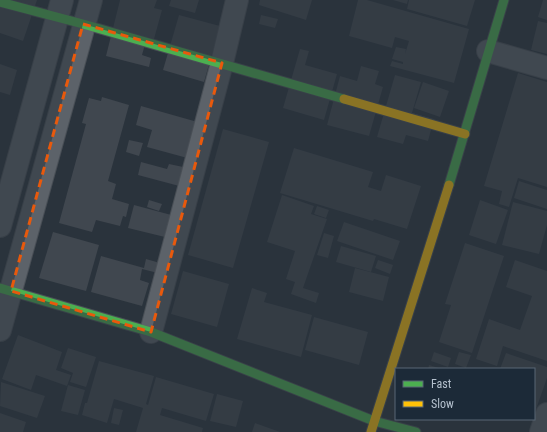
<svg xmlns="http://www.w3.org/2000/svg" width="547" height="432" viewBox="0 0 547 432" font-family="'Roboto Condensed',sans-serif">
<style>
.building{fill:#40474f}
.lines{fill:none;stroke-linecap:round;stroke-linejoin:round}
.street-casing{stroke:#494f56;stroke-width:24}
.fast-casing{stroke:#494f56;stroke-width:11}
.slow-casing{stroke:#494f56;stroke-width:11}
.street{stroke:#5c6269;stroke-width:22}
.fast{stroke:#4caf50;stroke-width:9}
.slow{stroke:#ffc107;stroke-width:9}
.marked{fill:none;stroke:#e8590c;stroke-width:3;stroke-dasharray:8 5;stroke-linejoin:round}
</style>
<rect width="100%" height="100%" fill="#2a333c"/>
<g class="building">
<polygon points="0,0 37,0 23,41 0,33"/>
<polygon points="120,0 157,0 154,8 162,10 154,39 147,37 142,55 151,58 149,67 106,56"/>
<polygon points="171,0 199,0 195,13 169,6"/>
<polygon points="260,0 312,0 306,20 259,5"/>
<polygon points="358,0 367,0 469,29 454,83 390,66 392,61 403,64 403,62 392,59 396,47 406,49 405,54 409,41 395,37 392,48 349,36"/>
<polygon points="393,0 408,0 407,4"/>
<polygon points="409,0 475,0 467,26 407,9"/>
<polygon points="543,0 547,0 547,20 538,17"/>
<polygon points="179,15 220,26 204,82 163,70"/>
<polygon points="261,15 278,19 275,28 259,24"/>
<polygon points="538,21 547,23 547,54 531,50"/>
<polygon points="300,49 309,51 305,65 337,74 324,120 283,108"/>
<polygon points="0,64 17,70 10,95 0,92"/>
<polygon points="361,66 379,71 375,84 383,87 369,136 327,125 340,76 357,81"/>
<polygon points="518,73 547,82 547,187 518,178 509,207 499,204 502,191 484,186"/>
<polygon points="395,75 421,82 412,113 434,119 428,141 406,135 403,144 377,137"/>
<polygon points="423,82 449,91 440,117 414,108"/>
<polygon points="102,97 129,105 108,181 116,184 112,199 129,204 126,217 123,216 120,226 96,220 92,232 59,223 86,124 82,123 89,98 101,101"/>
<polygon points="141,106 201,123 191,159 147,147 152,130 136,125"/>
<polygon points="223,129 269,142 233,268 188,255"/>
<polygon points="129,140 143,143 139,156 126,152"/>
<polygon points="294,148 373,172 368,187 381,191 386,175 421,186 407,229 374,219 373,221 280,193"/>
<polygon points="141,162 167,169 169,164 188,168 183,187 138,175"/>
<polygon points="519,181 547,190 547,209 514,198"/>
<polygon points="282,195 314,206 311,214 327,219 303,288 319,293 316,303 291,294 295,282 286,279 295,251 267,242"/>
<polygon points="149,200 162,204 159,211 147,207"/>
<polygon points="480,200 508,210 496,244 469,235"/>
<polygon points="513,202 547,211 547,225 539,254 502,245"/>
<polygon points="134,205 175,216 169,238 128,228"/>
<polygon points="317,206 329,210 326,218 314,214"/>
<polygon points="344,222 400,241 393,260 337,241"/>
<polygon points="53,232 99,245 86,291 39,278"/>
<polygon points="324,233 334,236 328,258 317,255"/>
<polygon points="465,243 504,256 472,353 439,342 451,305 445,304"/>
<polygon points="341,246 376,256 371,272 336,262"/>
<polygon points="101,256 144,268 146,259 160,263 158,273 142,269 140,280 149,283 142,306 91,292"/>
<polygon points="378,260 393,265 390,274 375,268"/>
<polygon points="515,260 547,271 547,361 503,346 497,366 476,359 489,319 520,330 532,296 506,287"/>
<polygon points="355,268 389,277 383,301 349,292"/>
<polygon points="183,271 229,284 217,327 171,314"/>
<polygon points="252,288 267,293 264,302 312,315 301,357 237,339"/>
<polygon points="314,317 368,332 359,365 305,350"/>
<polygon points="18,335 62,352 56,370 71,375 67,386 36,375 31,390 2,379"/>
<polygon points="68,348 96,357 86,387 70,382 73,373 61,368"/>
<polygon points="434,352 451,358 448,367 431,361"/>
<polygon points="459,352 471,355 466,368 455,364"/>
<polygon points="506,353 547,367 547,378 534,415 534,369 500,369"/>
<polygon points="99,361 154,376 146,404 148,405 156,377 214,394 206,421 162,408 160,415 203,428 202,432 136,432 143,408 114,399 107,423 82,415 85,403 87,403"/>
<polygon points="429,365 442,369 428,369"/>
<polygon points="1,382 45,396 37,418 0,406"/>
<polygon points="68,385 85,390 78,415 61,411"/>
<polygon points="217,394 243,401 236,427 210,421"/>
<polygon points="114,408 123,410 119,425 111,423"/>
<polygon points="0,413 26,422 23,432 0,432"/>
<polygon points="255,423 280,432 252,432"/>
</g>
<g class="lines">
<defs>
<g id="street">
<polyline points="488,51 547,68"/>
<polyline points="0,226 62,0"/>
<polyline points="0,330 91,0"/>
<polyline points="151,332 222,63 237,0"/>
<polyline points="541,432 547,414"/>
</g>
<g id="fast">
<polyline points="0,2 83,24 344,99"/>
<polyline points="449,185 504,0"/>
<polyline points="0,288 151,332 374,421 416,432"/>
</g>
<g id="slow">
<polyline points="344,99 465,134"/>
<polyline points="371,432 449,185"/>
</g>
</defs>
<use href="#street" class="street-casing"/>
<use href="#fast" class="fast-casing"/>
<use href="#slow" class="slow-casing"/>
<use href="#street" class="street"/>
<use href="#fast" class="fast"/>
<use href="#slow" class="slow"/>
</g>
<path d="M0 0H547V432H0ZM83,24L222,63L151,332L11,291Z" fill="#2a333c" fill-opacity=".55" fill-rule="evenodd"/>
<path class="marked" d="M83,24L222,63L151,332L11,291Z"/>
<rect x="395" y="368" width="140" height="52" fill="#1c2a38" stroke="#596674"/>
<rect x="403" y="381" width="20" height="6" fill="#4caf50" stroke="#596674"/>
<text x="431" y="388" font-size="12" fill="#b4c0cd">Fast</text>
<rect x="403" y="401" width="20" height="6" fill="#ffc107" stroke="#596674"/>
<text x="431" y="408" font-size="12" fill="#b4c0cd">Slow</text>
</svg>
